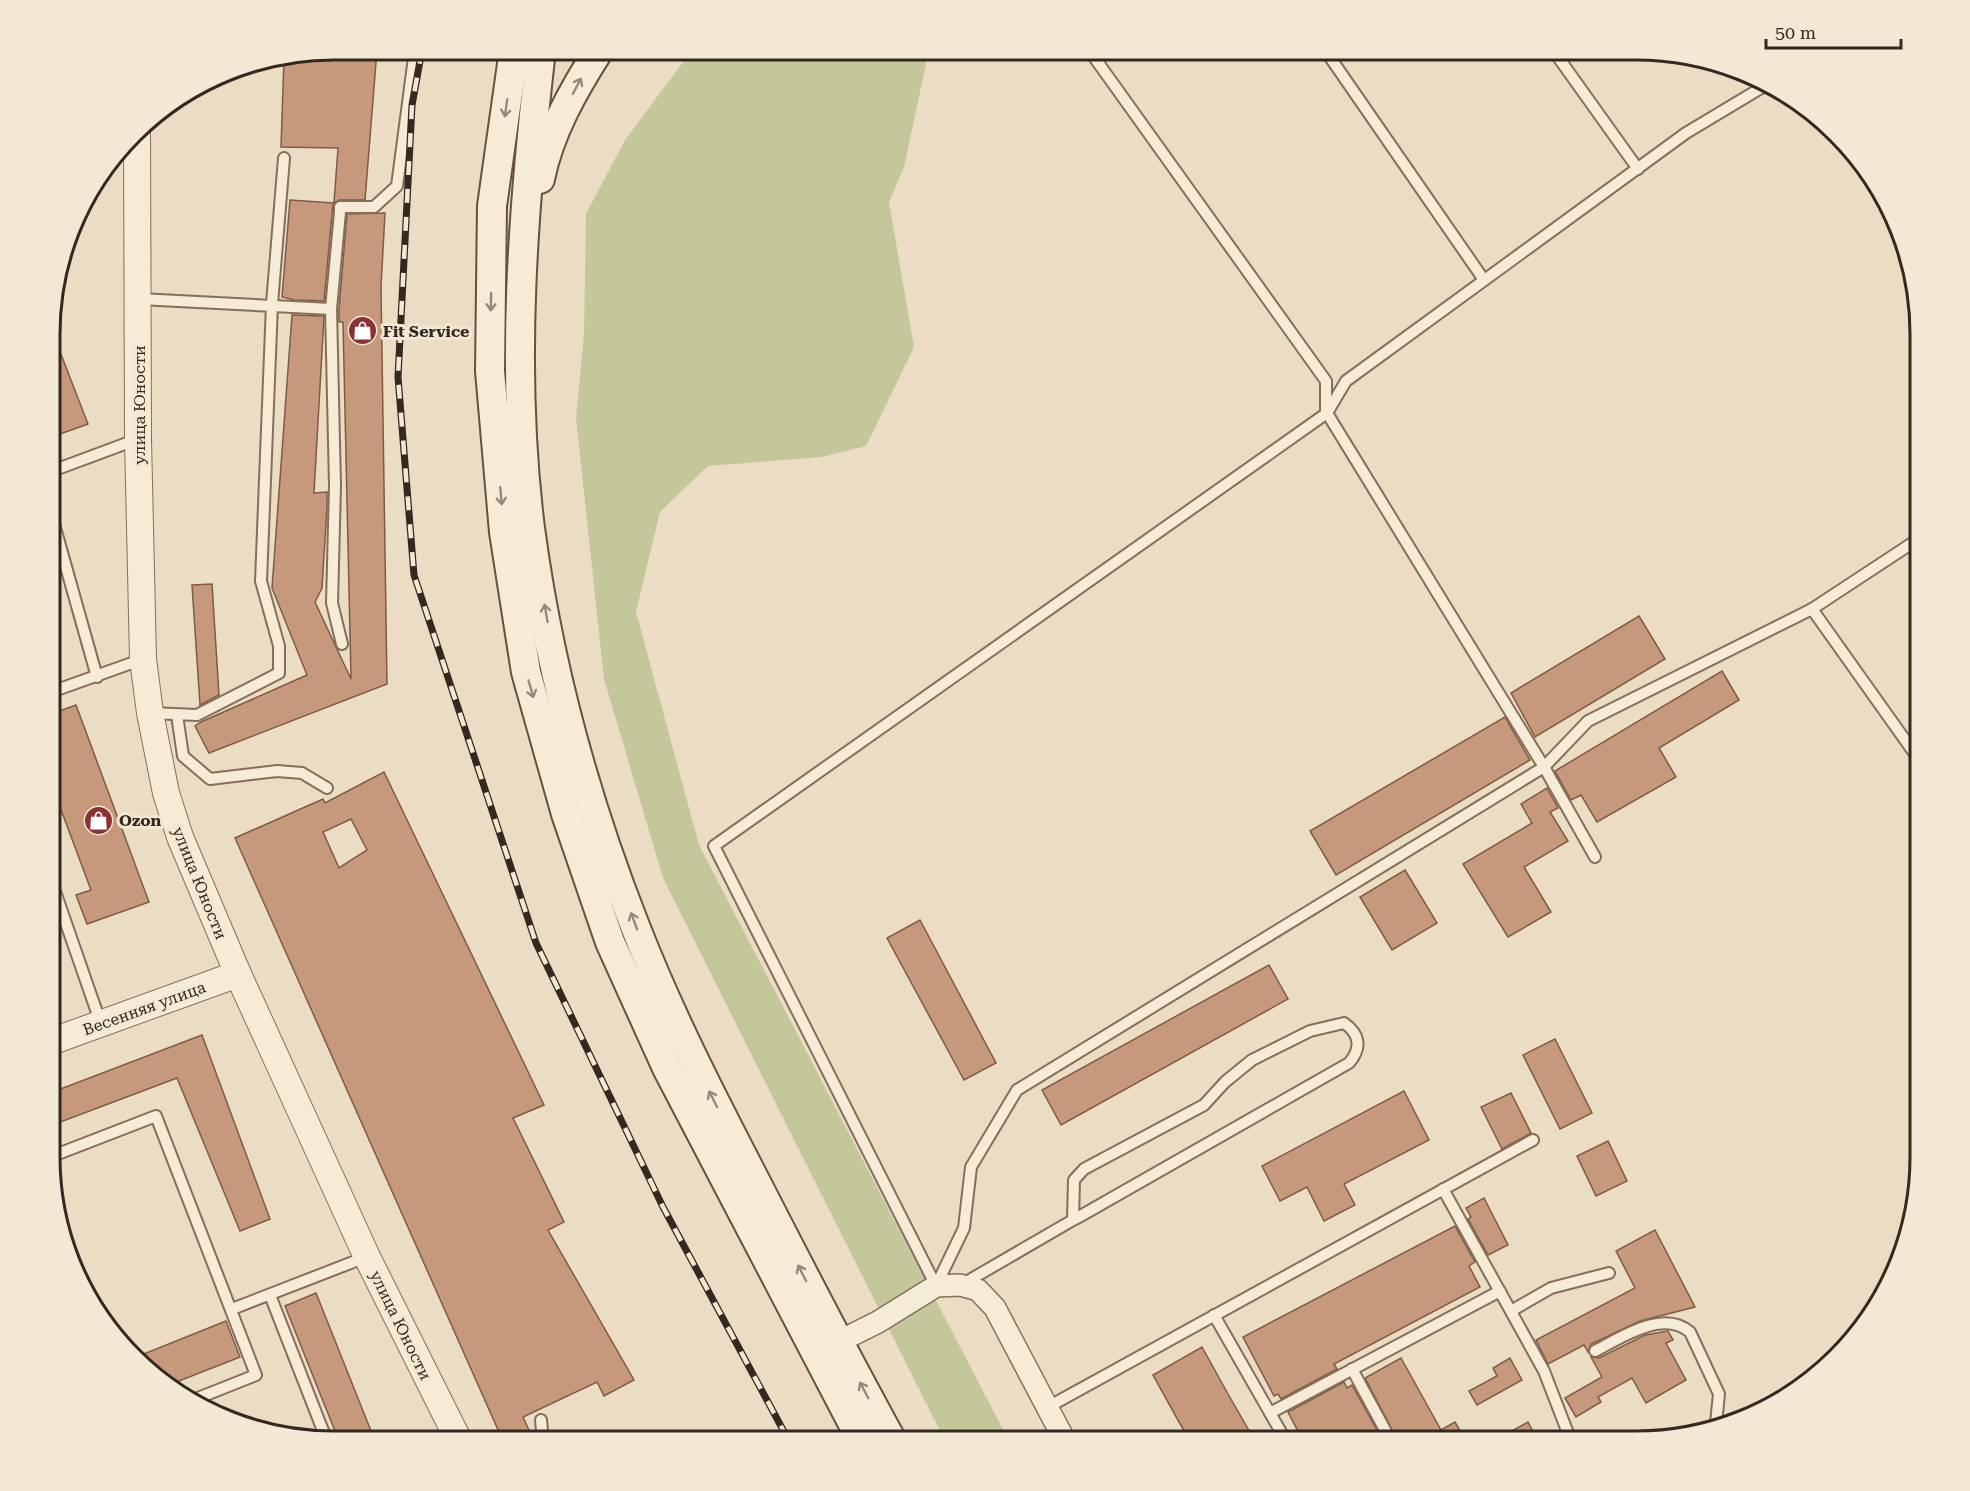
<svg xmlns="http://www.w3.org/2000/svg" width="1970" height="1491" viewBox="0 0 1970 1491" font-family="'Roboto Serif',serif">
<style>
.green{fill:#c4c799}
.building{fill:#c6987c;stroke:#805a44;stroke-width:1.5;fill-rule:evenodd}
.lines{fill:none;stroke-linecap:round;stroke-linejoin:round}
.service-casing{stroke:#836f5c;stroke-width:14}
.minor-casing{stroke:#836f5c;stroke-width:24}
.tertiary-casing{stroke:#836f5c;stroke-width:28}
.secondary-casing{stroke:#65513f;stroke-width:32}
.service{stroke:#f6ebd6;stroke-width:10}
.minor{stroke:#f6ebd6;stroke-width:21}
.tertiary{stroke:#f6ebd6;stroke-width:26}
.secondary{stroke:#f6ebd6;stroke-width:28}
.rail-casing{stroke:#34281f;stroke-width:7}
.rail{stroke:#f2e8d3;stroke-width:4.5;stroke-dasharray:14;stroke-linecap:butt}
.oneway{stroke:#958a7a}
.labels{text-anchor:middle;stroke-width:6;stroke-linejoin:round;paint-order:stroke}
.poi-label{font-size:16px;font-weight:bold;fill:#34281f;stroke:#f2e8d3;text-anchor:start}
.street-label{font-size:16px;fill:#34281f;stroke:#f2e8d3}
.rim{fill:none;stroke:#34281f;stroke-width:3}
</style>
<rect width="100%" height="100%" fill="#eaddc4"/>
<polygon class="green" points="692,50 929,50 904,167 889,202 914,347 866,446 821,457 708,466 660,512 636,612 699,845 1009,1441 945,1441 663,878 604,679 576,418 584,335 586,214 625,140"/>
<g class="building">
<polygon points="334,50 377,50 365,200 339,200 333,204 324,301 294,300 282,297 290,200 334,203 338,148 281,147 284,58"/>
<polygon points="385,213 381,287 387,684 209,753 195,726 201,722 307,675 272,588 292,315 324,316 314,493 327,492 327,507 322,588 315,602 351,679 343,322 339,322 339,309 347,214"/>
<polygon points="52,331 88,424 52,437"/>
<polygon points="212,584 219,695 200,705 192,585"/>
<polygon points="1639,616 1665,659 1535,737 1511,693"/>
<polygon points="1722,671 1739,700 1659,748 1676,777 1597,822 1581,795 1571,800 1555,771"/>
<polygon points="76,705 149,902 87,924 76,895 91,890 51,783 51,714"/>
<polygon points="1505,717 1530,760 1336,875 1310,831"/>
<path d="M384,772L544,1105L513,1118L564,1222L548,1230L634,1380L604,1396L597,1382L523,1417L534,1441H503L235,838L323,799L325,803ZM351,819L367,850L339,868L323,832Z"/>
<polygon points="1547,788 1558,808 1550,812 1568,841 1524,867 1551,912 1508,937 1463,864 1532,823 1521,804"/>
<polygon points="1405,870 1437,923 1392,950 1360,897"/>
<polygon points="920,920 996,1063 964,1080 887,938"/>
<polygon points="1269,965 1288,999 1061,1125 1042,1090"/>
<polygon points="202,1035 270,1219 240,1231 177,1078 50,1126 50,1093"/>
<polygon points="1555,1039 1592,1113 1560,1129 1523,1055"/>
<polygon points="1404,1091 1429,1140 1344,1184 1355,1205 1324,1221 1307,1187 1280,1201 1262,1166"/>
<polygon points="1511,1093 1531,1133 1502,1149 1481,1107"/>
<polygon points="1608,1141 1627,1181 1596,1196 1577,1156"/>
<polygon points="1484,1198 1508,1245 1488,1255 1468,1219 1471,1217 1466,1208"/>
<polygon points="1455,1226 1475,1262 1469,1266 1480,1287 1334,1364 1337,1369 1281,1399 1278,1394 1274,1396 1243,1337"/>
<polygon points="1655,1230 1695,1307 1640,1321 1591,1344 1588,1352 1584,1345 1548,1364 1536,1340 1635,1288 1616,1251"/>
<polygon points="316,1293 375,1441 339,1441 285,1306"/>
<polygon points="226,1321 240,1357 169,1385 147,1371 136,1357"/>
<polygon points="1668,1331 1673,1340 1666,1343 1686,1380 1646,1403 1632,1378 1598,1397 1601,1402 1576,1417 1565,1398 1602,1377 1591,1357 1599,1358 1645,1335"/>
<polygon points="1202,1347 1228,1394 1255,1441 1190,1441 1179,1422 1153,1375"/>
<polygon points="1401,1358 1441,1430 1455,1422 1466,1441 1398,1441 1365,1378"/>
<polygon points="1510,1358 1522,1380 1477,1405 1469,1391 1497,1376 1493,1368"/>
<polygon points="1344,1382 1347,1388 1352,1385 1383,1441 1303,1441 1288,1412"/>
<polygon points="1528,1422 1538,1441 1494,1441"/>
</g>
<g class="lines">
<defs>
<g id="service">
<polyline points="1089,50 1326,381 1326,413"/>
<polyline points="1325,50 1484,280"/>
<polyline points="1553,50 1638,169"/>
<polyline points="139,299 331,309"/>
<polyline points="1327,413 1346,381 1686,133 1766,85"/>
<polyline points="52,471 138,439"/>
<polyline points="52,517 97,677"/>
<polyline points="1812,609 1920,761"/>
<polyline points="342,644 332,603 335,486 331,309 340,212 340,207 374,207 397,186 415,50"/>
<polyline points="51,692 143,659"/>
<polyline points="151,713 197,715 279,673 279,646 261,581 272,304 284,158"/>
<polyline points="177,715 183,756 210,779 277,771 302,773 327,788"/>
<polyline points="51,880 101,1024"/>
<polyline points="50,1157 156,1116 256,1375 193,1400"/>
<polyline points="1443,1189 1544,1371 1571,1441"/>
<path d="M961,1285L1073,1220L1084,1214L1349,1063C1362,1048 1360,1034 1344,1023L1310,1031L1252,1060L1225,1082L1204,1105L1084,1169L1074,1180L1073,1220"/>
<polyline points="936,1286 714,846 1327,413 1544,767 1595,857"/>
<polyline points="936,1286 964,1228 971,1167 1017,1090 1544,767 1588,721 1812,609 1920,538"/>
<polyline points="270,1295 327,1441"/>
<polyline points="232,1309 366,1257"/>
<polyline points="1511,1311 1551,1288 1609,1273"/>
<polyline points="1214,1315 1286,1441"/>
<path d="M1595,1351C1622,1337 1663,1309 1690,1332L1719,1394L1716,1423"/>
<polyline points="1352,1369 1391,1441"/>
<polyline points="1048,1407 1533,1140"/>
<polyline points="1270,1413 1500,1291"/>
<polyline points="541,1420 543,1441"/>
</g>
<polyline id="minor" points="838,1342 878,1322 936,1286 960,1285 978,1290 995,1308 1065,1441"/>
<g id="tertiary">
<polyline points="137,132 138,439 143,659 150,713 166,793 180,837 238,974 367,1257 459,1441"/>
<polyline points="50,1042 238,974"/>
</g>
<g id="secondary">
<polyline points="514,50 492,206 490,371 504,532 526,672 566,814 610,942 667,1068 862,1441"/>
<path d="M541,50C523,207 510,370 530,528C548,663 585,799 635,926C670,1016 714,1101 758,1186C802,1272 846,1357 892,1441"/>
<path d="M540,179C549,133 574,89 599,50"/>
</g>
</defs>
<use href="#service" class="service-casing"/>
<use href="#minor" class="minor-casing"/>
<use href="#tertiary" class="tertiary-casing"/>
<use href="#secondary" class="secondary-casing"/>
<use href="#service" class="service"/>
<use href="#minor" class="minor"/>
<use href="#tertiary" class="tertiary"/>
<use href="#secondary" class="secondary"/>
<defs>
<polyline id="rail" points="422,50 412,105 398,377 414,575 536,943 663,1207 789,1441"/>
</defs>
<use href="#rail" class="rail-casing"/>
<use href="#rail" class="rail"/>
</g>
<defs><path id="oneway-shaft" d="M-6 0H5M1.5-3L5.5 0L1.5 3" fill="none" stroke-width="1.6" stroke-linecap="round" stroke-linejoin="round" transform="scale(1.5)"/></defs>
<g class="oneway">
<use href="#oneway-shaft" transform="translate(577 86) rotate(-62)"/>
<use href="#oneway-shaft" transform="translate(506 108) rotate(98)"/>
<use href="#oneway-shaft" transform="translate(491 302) rotate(91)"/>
<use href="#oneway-shaft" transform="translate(501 496) rotate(85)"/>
<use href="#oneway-shaft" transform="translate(546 613) rotate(-100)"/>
<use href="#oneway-shaft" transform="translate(531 689) rotate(74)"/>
<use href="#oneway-shaft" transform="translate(634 921) rotate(-110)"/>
<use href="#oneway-shaft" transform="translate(713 1099) rotate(-117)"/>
<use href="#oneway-shaft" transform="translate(802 1273) rotate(-117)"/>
<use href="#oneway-shaft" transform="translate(864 1390) rotate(-118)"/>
</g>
<defs>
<symbol id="shop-disc" viewBox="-11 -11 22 22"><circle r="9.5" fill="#8d3134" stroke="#f2e8d3"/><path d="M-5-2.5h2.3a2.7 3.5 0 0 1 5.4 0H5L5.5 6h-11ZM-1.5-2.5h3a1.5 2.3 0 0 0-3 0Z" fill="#fff"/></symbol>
</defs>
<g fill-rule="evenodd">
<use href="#shop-disc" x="346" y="314" width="33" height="33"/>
<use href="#shop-disc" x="82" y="804" width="33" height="33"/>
</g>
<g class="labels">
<g class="poi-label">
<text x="383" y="337">Fit Service</text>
<text x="119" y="826">Ozon</text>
</g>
<g class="street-label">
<text transform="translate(139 405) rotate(-90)" y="6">улица Юности</text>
<text transform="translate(200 883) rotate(68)" y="6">улица Юности</text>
<text transform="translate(144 1008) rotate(-20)" y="6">Весенняя улица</text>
<text transform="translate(401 1325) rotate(64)" y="6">улица Юности</text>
</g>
</g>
<path d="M0 0H1970V1491H0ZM334 60H1636A274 274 0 0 1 1910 334V1157A274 274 0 0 1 1636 1431H334A274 274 0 0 1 60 1157V334A274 274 0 0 1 334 60Z" fill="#f2e8d3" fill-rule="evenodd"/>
<path class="rim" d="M334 60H1636A274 274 0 0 1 1910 334V1157A274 274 0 0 1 1636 1431H334A274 274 0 0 1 60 1157V334A274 274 0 0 1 334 60Z"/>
<path d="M1766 39v9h135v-9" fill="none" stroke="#34281f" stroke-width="3"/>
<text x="1775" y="39" font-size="18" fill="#34281f" stroke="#f2e8d3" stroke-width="4.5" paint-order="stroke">50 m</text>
</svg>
